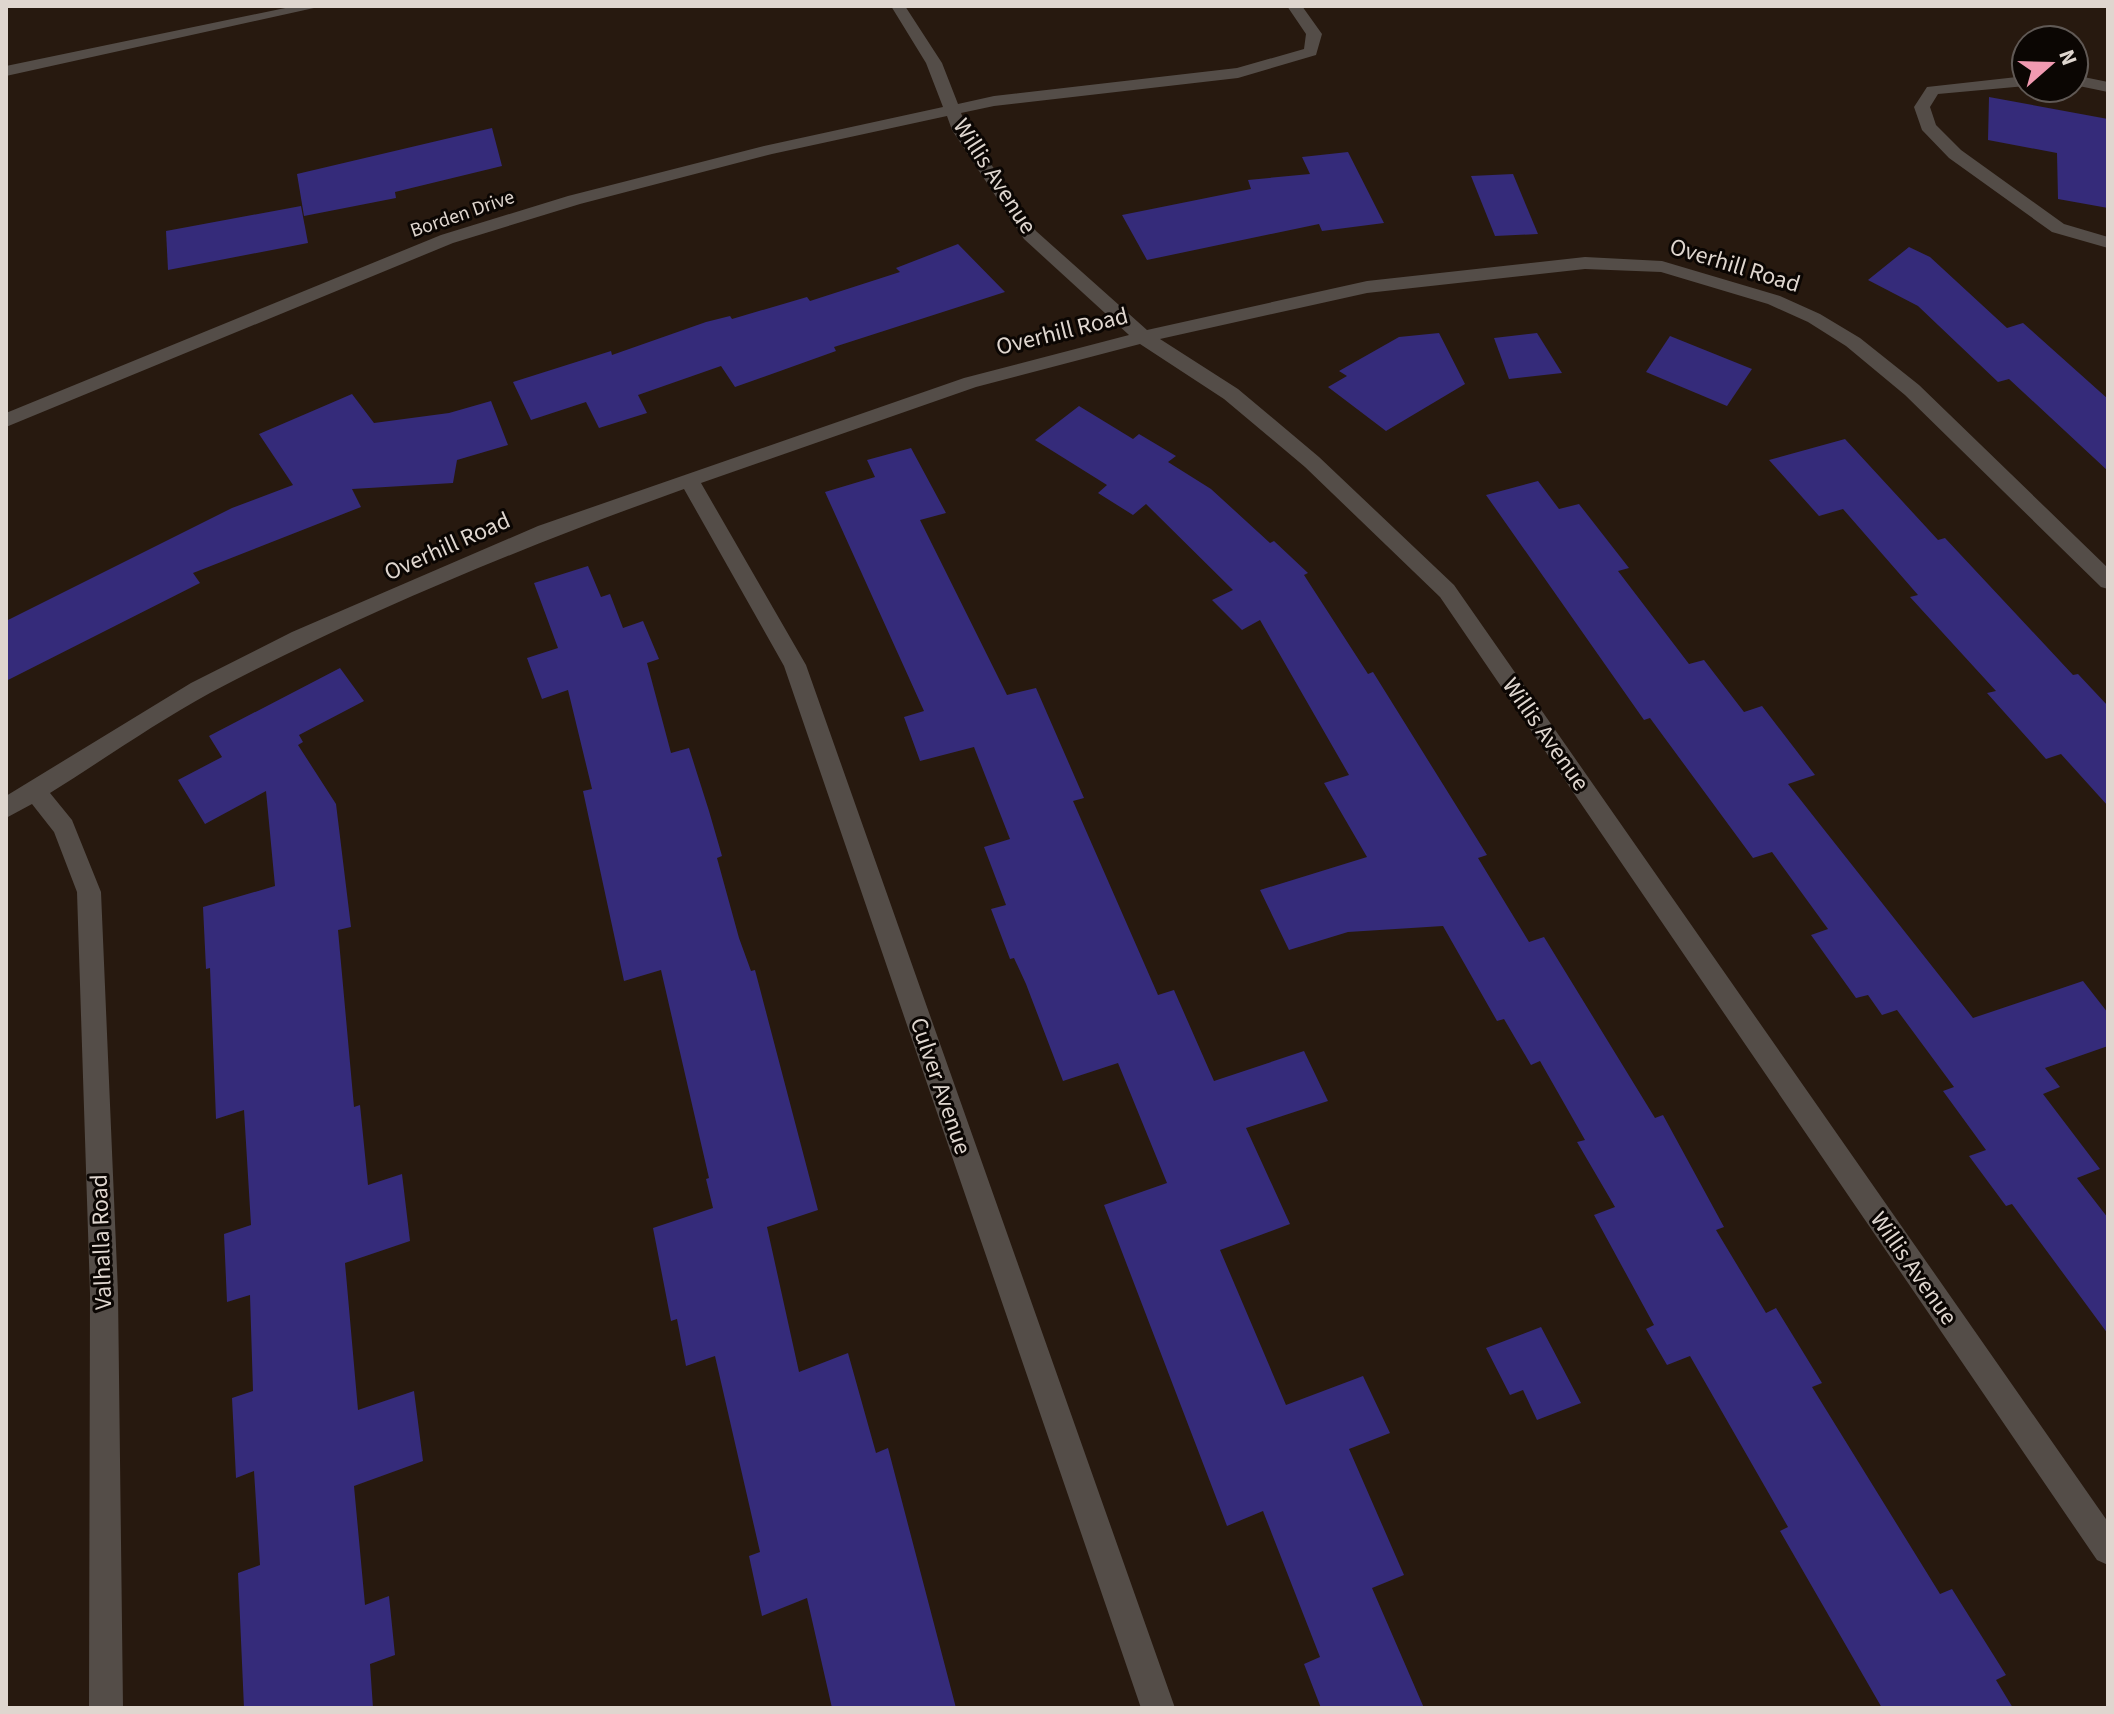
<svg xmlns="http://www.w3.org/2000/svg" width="2114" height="1714" viewBox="0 0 2114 1714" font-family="'Source Sans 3',sans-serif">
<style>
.building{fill:#352b7a}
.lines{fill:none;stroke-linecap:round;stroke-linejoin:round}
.minor{fill:#544d48;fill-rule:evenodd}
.labels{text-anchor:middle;stroke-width:6;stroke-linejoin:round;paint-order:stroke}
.far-street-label{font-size:20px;fill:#dfd6cf;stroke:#0b0603}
.street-label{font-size:24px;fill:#dfd6cf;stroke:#0b0603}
</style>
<rect width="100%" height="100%" fill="#27190f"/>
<g class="building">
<polygon points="1989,97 2108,119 2108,208 2058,199 2057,153 1988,140"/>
<polygon points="492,128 502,166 395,192 396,198 304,216 297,174"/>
<polygon points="1348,152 1384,223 1322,231 1319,224 1147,260 1122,215 1251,189 1248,180 1310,174 1302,157"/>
<polygon points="1513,174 1538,234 1495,236 1471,176"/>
<polygon points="301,206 308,243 168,270 166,231"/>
<polygon points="958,244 1005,292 834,347 836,351 735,387 721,366 638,395 647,413 599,428 586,402 531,420 513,382 611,351 612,355 706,322 730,316 732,319 807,297 810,301 900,272 896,268"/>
<polygon points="1909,247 1930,257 2007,328 2023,323 2108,399 2108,471 2009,379 1998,382 1918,306 1868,280"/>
<polygon points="1439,333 1465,384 1386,431 1328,387 1347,376 1339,371 1399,337"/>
<polygon points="1537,333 1562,373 1509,379 1494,338"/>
<polygon points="1670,336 1752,369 1727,406 1646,372"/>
<polygon points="352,394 374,423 449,413 491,401 508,445 457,460 453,483 352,489 361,507 193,573 200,583 6,681 6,621 232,508 293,485 259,434"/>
<polygon points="1079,406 1133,439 1139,434 1176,456 1168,462 1211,489 1270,543 1274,541 1308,573 1304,575 1368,674 1373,672 1487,855 1478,858 1529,942 1544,937 1655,1118 1663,1115 1724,1227 1716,1230 1766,1313 1776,1308 1822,1383 1812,1387 1940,1594 1952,1589 2006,1675 1996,1680 2013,1708 1882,1708 1780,1531 1788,1527 1690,1356 1667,1365 1646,1329 1654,1325 1594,1215 1615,1207 1577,1142 1585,1140 1540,1061 1531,1065 1504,1019 1497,1021 1443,926 1348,932 1289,950 1260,890 1367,857 1324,783 1349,775 1260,620 1242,630 1212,600 1233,590 1146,504 1133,515 1098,493 1107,485 1035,440"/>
<polygon points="1845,439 1938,540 1945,538 2073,675 2078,674 2108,706 2108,806 2061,754 2046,759 1987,693 1996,691 1910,597 1918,595 1843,509 1819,516 1769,460"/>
<polygon points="911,448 946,513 920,520 1007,695 1036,688 1084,798 1073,801 1158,995 1174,990 1214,1081 1304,1051 1328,1101 1246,1128 1290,1224 1220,1250 1286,1405 1363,1376 1390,1433 1349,1449 1404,1575 1372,1588 1424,1708 1321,1708 1304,1664 1320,1657 1263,1511 1227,1526 1104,1205 1167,1183 1118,1063 1063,1081 1026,984 1014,958 1010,959 991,909 1006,905 984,847 1010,839 974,747 920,761 904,717 924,711 825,492 875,477 867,460"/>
<polygon points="1538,481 1559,509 1579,504 1629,568 1618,571 1689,664 1704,660 1744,712 1762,706 1815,775 1788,784 1973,1018 2083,981 2108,1013 2108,1046 2045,1068 2060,1087 2043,1094 2100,1169 2077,1178 2108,1218 2108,1334 2012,1204 2006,1206 1969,1156 1986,1150 1943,1091 1954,1087 1897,1010 1882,1015 1868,995 1856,998 1811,935 1828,929 1772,852 1753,858 1650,718 1644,720 1486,495"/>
<polygon points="588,566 601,597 610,594 623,628 643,621 659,659 647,663 671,753 689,748 709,811 722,856 717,858 739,938 751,971 755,970 818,1210 767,1227 799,1372 848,1353 876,1453 888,1448 956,1708 832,1708 807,1598 762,1616 749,1556 760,1552 715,1356 686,1366 677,1319 671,1321 653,1228 713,1208 706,1179 709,1178 661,970 624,981 583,791 592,789 568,690 542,699 527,658 558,648 534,583"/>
<polygon points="340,668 364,701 299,735 303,742 298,745 336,804 351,927 338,930 354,1107 360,1105 368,1185 402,1174 410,1241 345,1263 358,1410 414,1391 423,1461 354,1486 365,1605 389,1596 395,1655 370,1664 373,1708 244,1708 238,1573 260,1565 254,1471 236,1478 232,1398 253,1391 250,1295 227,1302 224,1234 251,1225 244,1110 216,1119 210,968 206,969 203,907 275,886 266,791 205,824 178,780 222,757 209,736"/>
<polygon points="1541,1327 1581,1403 1537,1420 1523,1390 1510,1395 1486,1348"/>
</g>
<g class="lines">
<g class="minor">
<polygon points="295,6 323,6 6,76 6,66"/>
<path d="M891,6H905L942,63L958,104L994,96L1237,68L1304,49L1306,34L1287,6H1302L1322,34L1316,55L1238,78L994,106L961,113L968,130L1036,231L1147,330L1367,281L1585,257L1662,261L1780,296L1820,314L1860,338L1919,385L2108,568V589L2101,587L1905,395L1846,346L1808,322L1768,304L1661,272L1585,269L1367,293L1160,339L1238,389L1319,457L1454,585L2108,1522V1565L2097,1560L1440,597L1305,467L1224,399L1140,344L976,387L701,483L806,665L1175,1708H1141L784,666L684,489C522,547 362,613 210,693C155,723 103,760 50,793L72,820L101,892L118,1293L123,1708H89L90,1293L77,892L54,832L32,804L6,818V796L191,683L292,632L538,526L964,378L1129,335L1024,239L952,130L947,116L772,154L580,204L453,243L6,427V413L441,235L568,196L764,146L943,107L926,63Z"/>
<polygon points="2074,75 2108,82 2108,92 2074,85"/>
<polygon points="2026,76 2026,86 1938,94 1930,107 1936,125 1961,150 2064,224 2108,237 2108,248 2052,232 1949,158 1922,130 1914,107 1927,87"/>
</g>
</g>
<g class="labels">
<g class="far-street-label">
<text transform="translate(462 213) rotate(-19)" y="7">Borden Drive</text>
</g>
<g class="street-label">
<text transform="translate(995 176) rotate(57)" y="8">Willis Avenue</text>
<text transform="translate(1735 265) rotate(17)" y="8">Overhill Road</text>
<text transform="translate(1062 331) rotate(-14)" y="8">Overhill Road</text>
<text transform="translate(447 546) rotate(-24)" y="8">Overhill Road</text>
<text transform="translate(1546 734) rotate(55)" y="8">Willis Avenue</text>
<text transform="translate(941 1086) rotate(71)" y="8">Culver Avenue</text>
<text transform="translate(101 1242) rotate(-92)" y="8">Valhalla Road</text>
<text transform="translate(1914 1268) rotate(55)" y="8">Willis Avenue</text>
</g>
</g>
<rect width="2114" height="1714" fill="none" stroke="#dfd6cf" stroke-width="16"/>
<g transform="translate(2050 64) rotate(70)"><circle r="38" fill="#0b0603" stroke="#605955" stroke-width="2"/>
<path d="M0-6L14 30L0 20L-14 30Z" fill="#f19ab1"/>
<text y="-12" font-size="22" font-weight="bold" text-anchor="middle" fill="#dfd6cf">N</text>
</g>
</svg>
